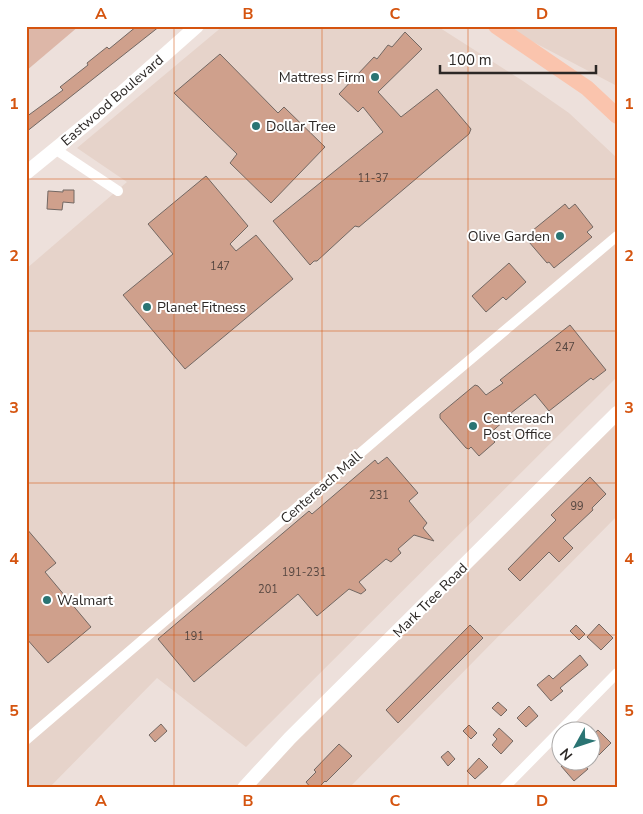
<svg xmlns="http://www.w3.org/2000/svg" width="643" height="814" viewBox="0 0 643 814" font-family="'Nunito Sans',sans-serif">
<style>
.built{fill:#e6d3ca}
.green{fill:#ddb7a8}
.building{fill:#cfa08c;stroke:#736863}
.lines{fill:none;stroke-linecap:round;stroke-linejoin:round}
.minor{stroke:#fff;stroke-width:10}
.tertiary{stroke:#fff;stroke-width:14}
.primary{stroke:#fac4ad;stroke-width:16}
.grid{fill:none;stroke:#d5540f;stroke-width:1;stroke-opacity:0.55}
.poi-dot{fill:#2a7473;stroke:#fff;stroke-width:2}
.labels{text-anchor:middle;stroke-width:4;stroke-linejoin:round;paint-order:stroke}
.number-label{font-size:11px;fill:#554640}
.poi-label{font-size:14px;fill:#2c2826;stroke:#fff;text-anchor:start}
.street-label{font-size:14px;fill:#2c2826;stroke:#fff}
.neatline{fill:none;stroke:#d5540f;stroke-width:2}
.grid-label{font-size:16px;text-anchor:middle;font-weight:bold;fill:#d5540f}
</style>
<rect width="100%" height="100%" fill="#ede0db"/>
<g class="built">
<polygon points="223,26 437,26 523,81 569,113 617,158 617,377 246,747 157,678 49,788 26,788 26,269 127,182 77,148"/>
<polygon points="503,26 617,26 617,86"/>
<polygon points="617,413 617,516 349,788 244,788"/>
</g>
<polygon class="green" points="26,26 79,26 26,71"/>
<g class="building">
<polygon points="137,26 160,26 26,132 26,117 63,90 60,87 88,65 87,63 107,47 109,49"/>
<polygon points="405,32 422,49 378,92 401,117 437,89 471,129 469,134 359,227 355,226 317,261 314,261 310,265 273,221 383,132 363,107 358,112 339,94 374,57 377,59 388,45 392,47"/>
<polygon points="220,54 278,113 284,107 325,147 271,203 230,163 237,154 174,93"/>
<polygon points="206,176 248,226 230,244 236,251 256,235 293,279 185,369 123,295 173,254 148,224"/>
<polygon points="63,190 74,190 74,203 63,202 62,210 47,209 48,191 63,192"/>
<polygon points="565,204 569,209 575,204 593,227 587,232 592,237 554,268 549,262 547,263 529,242 532,240 527,235"/>
<polygon points="509,263 526,282 506,300 503,297 486,312 472,296"/>
<polygon points="570,325 606,370 593,380 591,378 549,411 535,394 511,413 512,414 488,435 495,442 479,456 471,447 469,449 466,448 440,418 440,414 475,385 478,386 486,395 503,383 500,380"/>
<polygon points="387,457 418,493 409,501 427,523 423,528 434,541 414,535 398,549 401,553 391,562 386,559 359,582 366,590 361,594 349,589 317,616 298,594 194,682 158,639 309,511 312,514 375,460 378,464"/>
<polygon points="590,477 606,494 592,508 593,510 563,538 573,548 559,562 549,552 520,581 508,569 556,520 551,515"/>
<polygon points="26,528 56,563 45,572 91,627 48,663 26,638"/>
<polygon points="599,624 613,638 601,650 587,637"/>
<polygon points="470,625 483,638 398,723 386,710"/>
<polygon points="576,625 585,634 579,640 570,631"/>
<polygon points="580,655 588,665 560,688 563,691 551,701 537,685 549,675 553,679"/>
<polygon points="498,702 507,710 501,716 492,708"/>
<polygon points="529,706 538,716 526,727 517,718"/>
<polygon points="161,724 167,731 155,742 149,735"/>
<polygon points="469,725 477,733 471,739 463,731"/>
<polygon points="499,728 513,741 501,754 492,745 497,739 493,735"/>
<polygon points="598,730 611,743 599,755 590,746 590,737"/>
<polygon points="339,744 352,756 326,782 325,781 318,788 311,788 306,782 316,772 314,770"/>
<polygon points="448,751 455,759 448,766 441,757"/>
<polygon points="479,758 488,767 475,779 467,771"/>
<polygon points="566,762 582,762 588,769 574,781 561,766"/>
</g>
<g class="lines">
<g class="minor">
<polyline points="55,149 118,191"/>
<polyline points="26,740 414,407 617,236"/>
<polyline points="504,788 617,673"/>
</g>
<g class="tertiary">
<polyline points="26,173 91,120 197,26"/>
<polyline points="244,788 290,738 617,413"/>
</g>
<polyline class="primary" points="496,26 587,88 617,116"/>
</g>
<path class="grid" d="M174,26V788M322,26V788M468,26V788M26,179H617M26,331H617M26,483H617M26,635H617"/>
<g class="poi-dot">
<circle cx="375" cy="77" r="5"/>
<circle cx="256" cy="126" r="5"/>
<circle cx="560" cy="236" r="5"/>
<circle cx="147" cy="307" r="5"/>
<circle cx="473" cy="426" r="5"/>
<circle cx="47" cy="600" r="5"/>
</g>
<g class="labels">
<g class="number-label">
<text x="373" y="182">11-37</text>
<text x="220" y="270">147</text>
<text x="565" y="351">247</text>
<text x="379" y="499">231</text>
<text x="577" y="510">99</text>
<text x="304" y="576">191-231</text>
<text x="268" y="593">201</text>
<text x="194" y="640">191</text>
</g>
<g class="poi-label">
<text x="365" y="82" text-anchor="end">Mattress Firm</text>
<text x="266" y="131">Dollar Tree</text>
<text x="550" y="241" text-anchor="end">Olive Garden</text>
<text x="157" y="312">Planet Fitness</text>
<text x="483" y="423">Centereach<tspan x="483" dy="16">Post Office</tspan></text>
<text x="57" y="605">Walmart</text>
</g>
<g class="street-label">
<text transform="translate(112 100) rotate(-41)" y="5">Eastwood Boulevard</text>
<text transform="translate(321 487) rotate(-41)" y="5">Centereach Mall</text>
<text transform="translate(430 600) rotate(-45)" y="5">Mark Tree Road</text>
</g>
</g>
<rect width="643" height="814" fill="none" stroke="#ffffff" stroke-width="55"/>
<g transform="translate(576 746) rotate(230)"><circle r="24" fill="#ffffff" stroke="#aba9a8"/>
<path d="M0-4L9 19L0 12L-9 19Z" fill="#2a7473"/>
<text y="-8" font-size="14" font-weight="bold" text-anchor="middle" fill="#2c2826">N</text>
</g>
<path d="M440 65v8h156v-8" fill="none" stroke="#2c2826" stroke-width="2.5"/>
<text x="448" y="65" font-size="15" fill="#2c2826" stroke="#ffffff" stroke-width="4" paint-order="stroke">100 m</text>
<rect x="28" y="28" width="588" height="758" class="neatline"/>
<g class="grid-label">
<text x="101" y="19">A</text>
<text x="248" y="19">B</text>
<text x="395" y="19">C</text>
<text x="542" y="19">D</text>
<text x="14" y="109">1</text>
<text x="629" y="109">1</text>
<text x="14" y="261">2</text>
<text x="629" y="261">2</text>
<text x="14" y="413">3</text>
<text x="629" y="413">3</text>
<text x="14" y="564">4</text>
<text x="629" y="564">4</text>
<text x="14" y="716">5</text>
<text x="629" y="716">5</text>
<text x="101" y="806">A</text>
<text x="248" y="806">B</text>
<text x="395" y="806">C</text>
<text x="542" y="806">D</text>
</g>
</svg>
